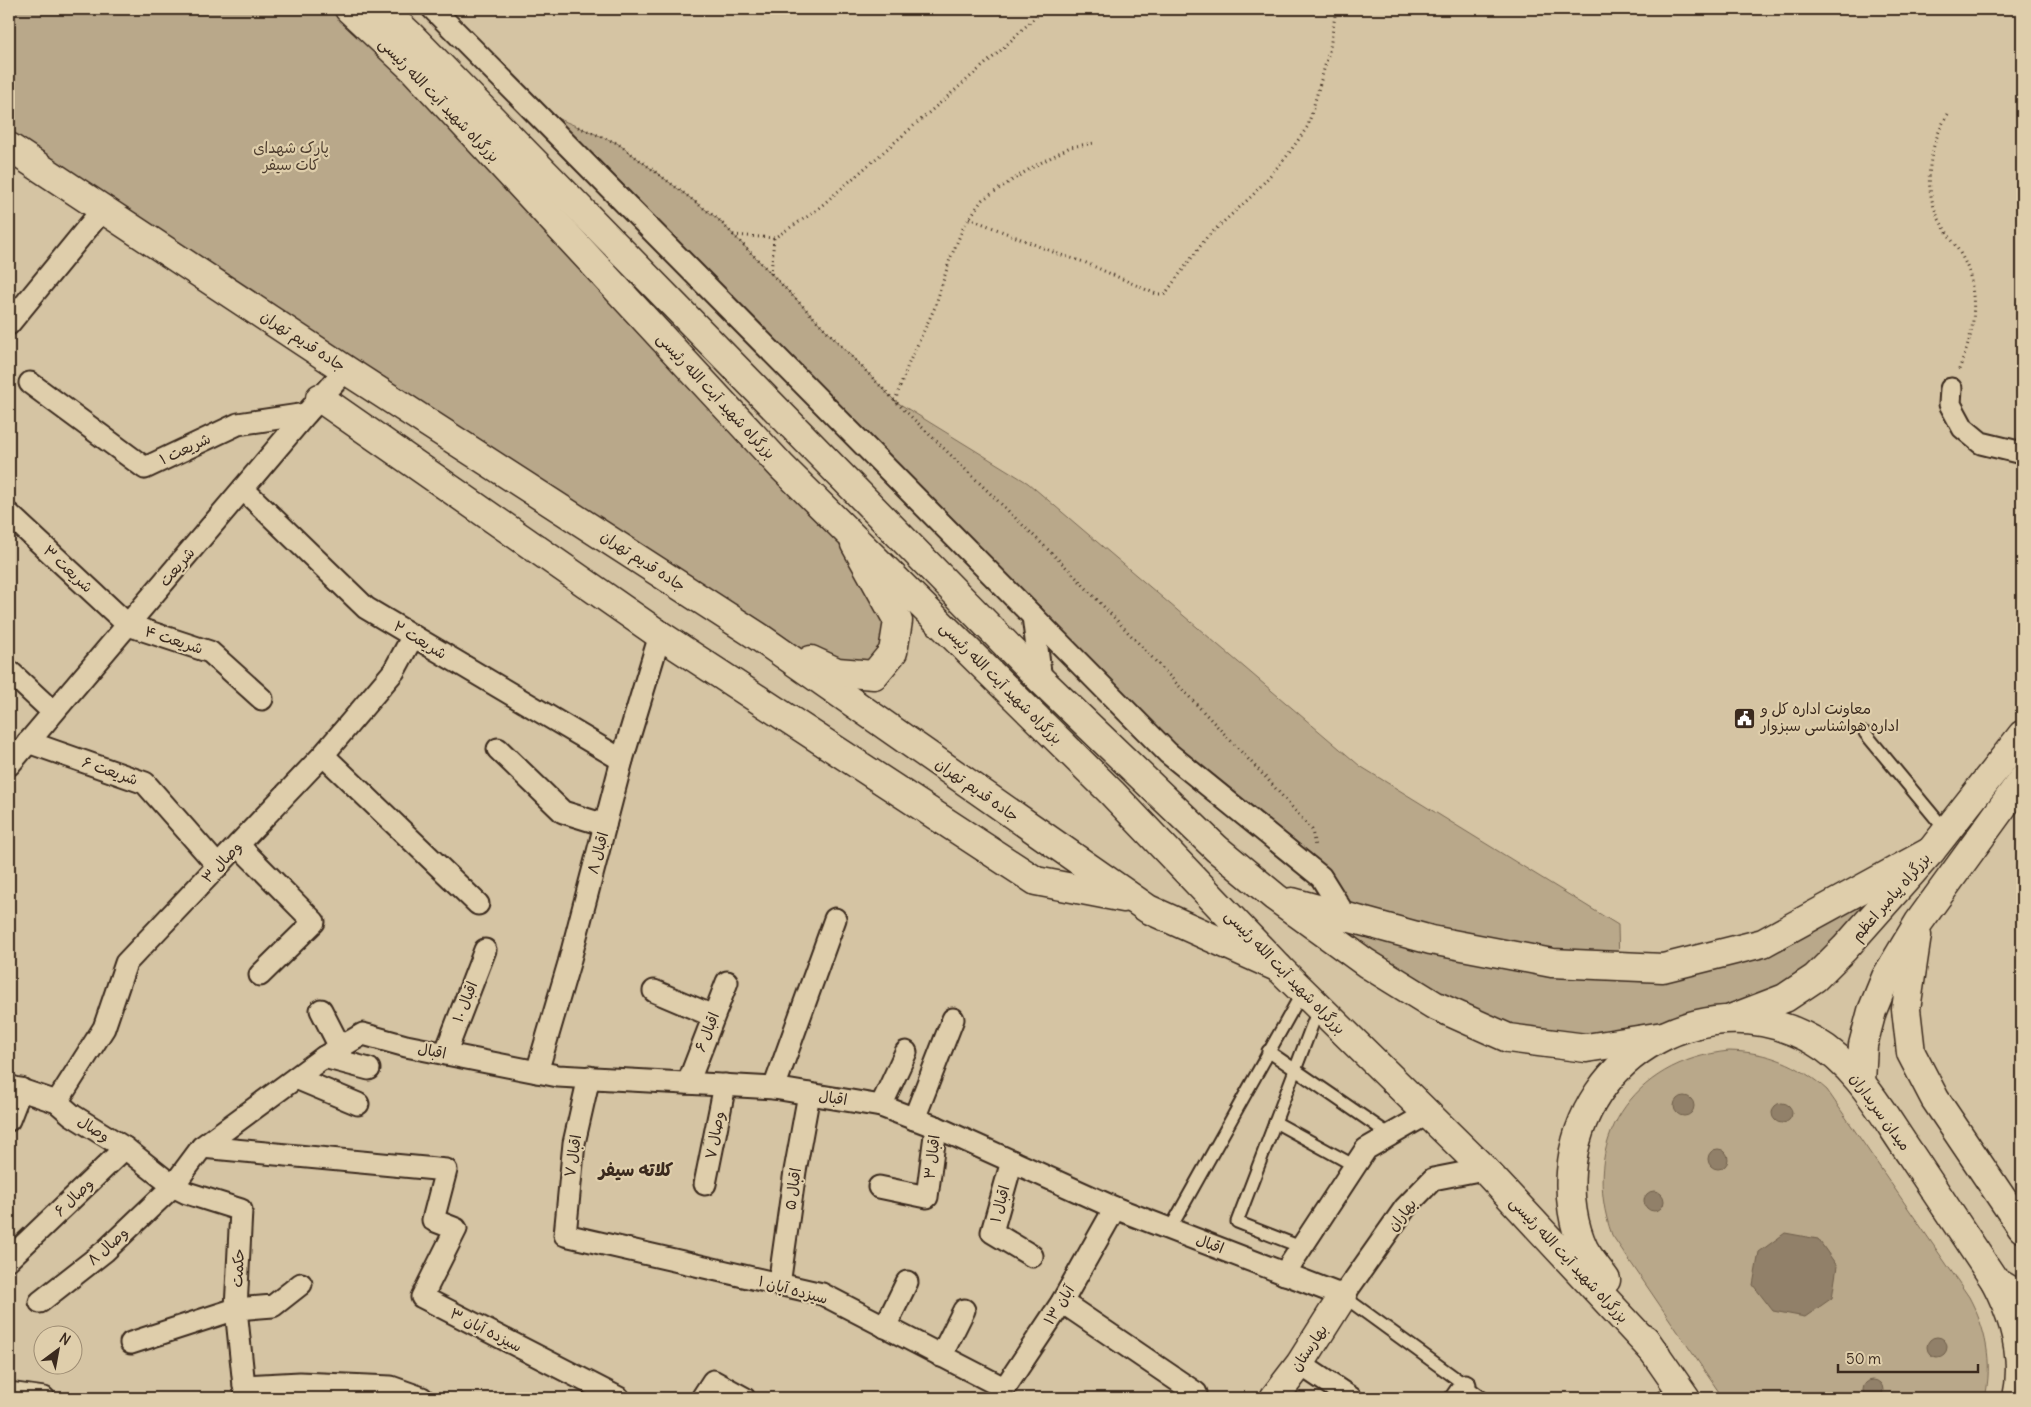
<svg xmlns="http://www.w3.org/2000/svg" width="2031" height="1407" viewBox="0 0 2031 1407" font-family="Delius,'Playpen Sans Arabic',sans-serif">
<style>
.green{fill:#b9a88a;stroke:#7a6954}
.water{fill:#918069;stroke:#6f5e4b}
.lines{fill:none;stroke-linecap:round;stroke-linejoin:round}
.lane-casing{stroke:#3b2a1e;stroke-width:15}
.street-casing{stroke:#3b2a1e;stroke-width:25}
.secondary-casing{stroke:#3b2a1e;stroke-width:31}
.primary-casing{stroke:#3b2a1e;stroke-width:31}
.highway-casing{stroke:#3b2a1e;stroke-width:31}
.path{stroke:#3b2a1e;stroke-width:3;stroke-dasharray:1 4;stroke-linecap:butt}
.lane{stroke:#dfceab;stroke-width:11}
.street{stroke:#dfceab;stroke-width:21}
.secondary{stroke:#dfceab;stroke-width:28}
.primary{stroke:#dfceab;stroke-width:28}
.highway{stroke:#dfceab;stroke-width:28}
.labels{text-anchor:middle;stroke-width:4.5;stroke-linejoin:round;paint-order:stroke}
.street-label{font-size:15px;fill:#3b2a1e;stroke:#dfceab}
.park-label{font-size:15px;fill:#4e3d2e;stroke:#dfceab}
.poi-label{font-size:15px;fill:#3b2a1e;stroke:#dfceab;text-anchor:start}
.quarter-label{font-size:18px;font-weight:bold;fill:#3b2a1e;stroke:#dfceab}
</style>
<rect width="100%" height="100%" fill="#d5c4a3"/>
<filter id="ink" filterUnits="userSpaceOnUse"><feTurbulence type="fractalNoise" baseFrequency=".02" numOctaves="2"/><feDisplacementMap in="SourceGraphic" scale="10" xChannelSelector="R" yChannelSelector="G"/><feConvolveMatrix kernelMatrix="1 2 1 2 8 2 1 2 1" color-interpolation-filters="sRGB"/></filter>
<g filter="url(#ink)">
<g class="green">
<polygon points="9,9 349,9 849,534 898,621 893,652 837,672 9,147"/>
<polygon points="528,106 617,143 718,219 895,401 1028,483 1360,766 1618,925 1619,966 1763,943 1931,851 1815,978 1663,1036 1508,1038 1298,914 1345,916 1321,877 1168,753"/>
<path d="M1729,1051C1768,1052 1798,1064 1827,1090L1969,1297C1986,1329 1993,1362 1985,1398H1723L1612,1235C1579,1143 1631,1061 1729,1051Z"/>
</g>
<g class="water">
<circle cx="1684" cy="1106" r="10"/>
<circle cx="1782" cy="1113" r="10"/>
<circle cx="1718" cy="1159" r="10"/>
<circle cx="1654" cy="1201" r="10"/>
<polygon points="1785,1233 1818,1239 1837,1266 1832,1298 1805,1317 1773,1311 1753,1285 1759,1252"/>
<circle cx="1937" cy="1347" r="10"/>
<circle cx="1873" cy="1390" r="10"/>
</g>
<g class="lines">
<defs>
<g id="lane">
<polyline points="1865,733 1947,832"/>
<polyline points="1268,1051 1390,1135"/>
<polyline points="1275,1122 1355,1166"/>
<polyline points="1170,1229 1303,991"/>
<polyline points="1301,1247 1237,1222 1319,1007"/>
<polyline points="1343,1296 1483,1398"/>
<polyline points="1662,1398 1678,1387"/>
</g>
<g id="street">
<polyline points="433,9 1168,753 1321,877 1346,917"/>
<polyline points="9,324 103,209"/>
<polyline points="30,383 145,468 238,424 306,414"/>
<polyline points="1951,389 1950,404 1963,428 1981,443 2022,453"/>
<polyline points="243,489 366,608 622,760"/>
<polyline points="9,514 128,625 210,652 262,699"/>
<polyline points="1033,616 1041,680"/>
<polyline points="9,671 53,712"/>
<polyline points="28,742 145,783 218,866"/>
<polyline points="498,749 563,812 605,825"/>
<polyline points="323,755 478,904"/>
<polyline points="9,765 306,414 346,370"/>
<polyline points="238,845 314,922 260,975"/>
<polyline points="654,991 713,1016"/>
<polyline points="321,1010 341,1049"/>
<polyline points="445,1054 485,950"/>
<polyline points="324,1057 369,1069"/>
<polyline points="537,1072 569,963 622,760 660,635"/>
<polyline points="589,1077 574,1143 565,1235 822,1294 1004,1388"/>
<polyline points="296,1078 358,1104"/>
<polyline points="688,1083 727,982"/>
<polyline points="9,1086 57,1102 72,1115 125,1148 173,1186 187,1193 241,1210 236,1309 244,1386 248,1398"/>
<polyline points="774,1088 835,919"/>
<polyline points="57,1102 104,1028 126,963 323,755 394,671 413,636"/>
<polyline points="881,1106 906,1052"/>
<polyline points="914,1119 953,1019"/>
<polyline points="9,1120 21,1089"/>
<polyline points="202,1147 446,1170 433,1220 456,1229 422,1297 619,1398"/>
<polyline points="1012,1161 992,1232 1032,1256"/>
<polyline points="705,1184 725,1085"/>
<polyline points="879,1187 927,1197 936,1127"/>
<polyline points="9,1259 125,1148"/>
<polyline points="1284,1274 1366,1149 1427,1114"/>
<polyline points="779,1285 795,1171 809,1094"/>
<polyline points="40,1302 105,1251 173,1186 202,1147 324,1057 363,1034 406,1046 558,1076 774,1088 881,1106 936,1127 1115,1208 1343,1296 1405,1208 1433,1179 1484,1169"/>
<polyline points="1062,1302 1196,1393 1193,1398"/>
<polyline points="885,1327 907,1282"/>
<polyline points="131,1343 236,1309 273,1306 301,1284"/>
<polyline points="941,1356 964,1310"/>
<polyline points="1300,1364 1351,1398"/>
<polyline points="244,1386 300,1383 391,1387 422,1398"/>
<polyline points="9,1393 44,1398"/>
<polyline points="702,1398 713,1381 744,1398"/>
<polyline points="998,1398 1062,1302 1115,1208"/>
<polyline points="1456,1398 1465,1385"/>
</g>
<g id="secondary">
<polyline points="9,147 346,370 759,637 1148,909 1279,968"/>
<polyline points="320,398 660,635 1036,881 1124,898"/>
<polyline points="811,660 837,672 874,675 893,652 898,621 855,544"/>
<polyline points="1274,1398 1300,1364 1343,1296"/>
</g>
<polyline id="primary" points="1995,1281 2022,1297"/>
<g id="highway">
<polyline points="349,9 413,69 782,467 1112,793 1279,968 1484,1169 1656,1354"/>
<polyline points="382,9 410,35 1041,680 1217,849 1275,897 1366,963 1434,1005 1508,1038 1586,1048 1663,1036"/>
<polyline points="1292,902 1431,940 1552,963 1663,968 1763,943 1931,851"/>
<polyline points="1917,935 1906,1009 1911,1053 1935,1099 2022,1228"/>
<polyline points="1733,1018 1785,998 1815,978 1845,948 1931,851 2022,735"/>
<polyline points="1861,1082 1863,1045 1872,1011 1886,977 1919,922 2022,780"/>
<path d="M1606,1280C1599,1270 1590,1260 1584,1249C1573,1226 1569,1197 1571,1172C1580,1053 1710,982 1814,1041C1858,1066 1883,1115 1911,1155C1939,1197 1967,1239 1995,1281C2014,1317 2026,1357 2017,1398"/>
<polyline points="1645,1339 1686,1398"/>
</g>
</defs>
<use href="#lane" class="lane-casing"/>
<use href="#street" class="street-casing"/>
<use href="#secondary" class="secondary-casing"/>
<use href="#primary" class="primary-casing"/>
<use href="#highway" class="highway-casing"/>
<g class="path">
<path d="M1948,114C1929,145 1922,186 1939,219C1948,236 1961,251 1968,269C1970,274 1971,281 1972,287C1977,322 1970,341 1958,372"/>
<polyline points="578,127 617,143 718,219 895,401 1069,570 1270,782 1312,830 1315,847"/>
<polyline points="969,218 1058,254 1084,262 1156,294 1165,294 1207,237 1253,195 1287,156 1308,126 1330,48 1336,9"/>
<polyline points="733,235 774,238 813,213 999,52 1044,9"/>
<polyline points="771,274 774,238"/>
<polyline points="895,401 908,365 935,307 950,259 964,226 982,200 1031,168 1070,147 1094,143"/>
</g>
<use href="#lane" class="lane"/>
<use href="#street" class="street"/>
<use href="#secondary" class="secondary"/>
<use href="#primary" class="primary"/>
<use href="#highway" class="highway"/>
</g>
</g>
<defs>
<symbol id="civic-square" viewBox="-11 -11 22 22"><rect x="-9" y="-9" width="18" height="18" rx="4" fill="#3b2a1e" stroke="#dfceab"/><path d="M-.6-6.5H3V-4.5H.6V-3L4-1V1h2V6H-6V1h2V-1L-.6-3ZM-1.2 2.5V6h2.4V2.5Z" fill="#fff"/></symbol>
</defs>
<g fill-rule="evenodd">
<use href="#civic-square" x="1732" y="706" width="25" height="25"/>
</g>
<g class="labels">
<g class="street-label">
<text transform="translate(439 100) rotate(46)" y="5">بزرگراه شهید آیت الله رئیسی</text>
<text transform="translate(303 341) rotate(33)" y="5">جاده قدیم تهران</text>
<text transform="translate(716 396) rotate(47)" y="5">بزرگراه شهید آیت الله رئیسی</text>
<text transform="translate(185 449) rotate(-25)" y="5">شریعت ۱</text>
<text transform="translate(643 561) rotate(33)" y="5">جاده قدیم تهران</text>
<text transform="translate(177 567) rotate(-50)" y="5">شریعت</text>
<text transform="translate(68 569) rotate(43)" y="5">شریعت ۳</text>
<text transform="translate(174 640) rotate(18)" y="5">شریعت ۴</text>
<text transform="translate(420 640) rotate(31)" y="5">شریعت ۲</text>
<text transform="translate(1001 683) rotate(45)" y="5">بزرگراه شهید آیت الله رئیسی</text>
<text transform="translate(110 771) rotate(19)" y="5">شریعت ۶</text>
<text transform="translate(977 790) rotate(35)" y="5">جاده قدیم تهران</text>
<text transform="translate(598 853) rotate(-75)" y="5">اقبال ۸</text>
<text transform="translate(222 862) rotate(-47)" y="5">وصال ۳</text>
<text transform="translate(1891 897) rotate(-49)" y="5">بزرگراه پیامبر اعظم</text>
<text transform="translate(1285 972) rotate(46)" y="5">بزرگراه شهید آیت الله رئیسی</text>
<text transform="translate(465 1002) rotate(-68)" y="5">اقبال ۱۰</text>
<text transform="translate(707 1032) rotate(-68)" y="5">اقبال ۶</text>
<text transform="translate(432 1051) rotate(11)" y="5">اقبال</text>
<text transform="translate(833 1098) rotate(9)" y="5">اقبال</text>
<text transform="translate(1880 1112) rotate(54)" y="5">میدان سربداران</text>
<text transform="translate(94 1129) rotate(33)" y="5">وصال</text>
<text transform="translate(715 1135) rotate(-79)" y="5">وصال ۷</text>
<text transform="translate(573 1156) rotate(-81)" y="5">اقبال ۷</text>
<text transform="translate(932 1157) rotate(-83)" y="5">اقبال ۳</text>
<text transform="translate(793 1189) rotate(-82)" y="5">اقبال ۵</text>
<text transform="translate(74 1197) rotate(-44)" y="5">وصال ۶</text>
<text transform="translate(1000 1204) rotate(-75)" y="5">اقبال ۱</text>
<text transform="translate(1402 1215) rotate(-52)" y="5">بهاران</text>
<text transform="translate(1210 1244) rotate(21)" y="5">اقبال</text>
<text transform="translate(108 1246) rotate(-42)" y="5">وصال ۸</text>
<text transform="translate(1569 1260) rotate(47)" y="5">بزرگراه شهید آیت الله رئیسی</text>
<text transform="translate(238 1268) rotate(-87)" y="5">حکمت</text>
<text transform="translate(793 1290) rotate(15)" y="5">سیزده آبان ۱</text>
<text transform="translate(1059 1305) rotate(-58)" y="5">۱۳ آبان</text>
<text transform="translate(486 1330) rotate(27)" y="5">سیزده آبان ۳</text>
<text transform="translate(1309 1348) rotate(-56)" y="5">بهارستان</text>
</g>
<g class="park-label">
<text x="291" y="153">پارک شهدای<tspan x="291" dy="17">کات سیفر</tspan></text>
</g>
<g class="poi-label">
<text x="1761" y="714">معاونت اداره کل و<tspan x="1761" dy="17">اداره هواشناسی سبزوار</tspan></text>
</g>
<g class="quarter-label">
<text x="636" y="1176">کلاته سیفر</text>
</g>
</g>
<rect width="2031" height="1407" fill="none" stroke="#dfceab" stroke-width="30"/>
<rect x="15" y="15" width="2001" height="1377" fill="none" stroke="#3b2a1e" stroke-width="2" filter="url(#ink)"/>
<g transform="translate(58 1350) rotate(32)"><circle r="24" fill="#dfceab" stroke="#9d8c73"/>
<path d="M0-4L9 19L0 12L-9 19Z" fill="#3b2a1e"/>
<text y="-8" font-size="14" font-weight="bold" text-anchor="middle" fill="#3b2a1e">N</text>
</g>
<path d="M1838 1364v8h140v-8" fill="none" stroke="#3b2a1e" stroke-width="2.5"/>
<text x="1846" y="1364" font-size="15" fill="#3b2a1e" stroke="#dfceab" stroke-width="4" paint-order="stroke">50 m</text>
</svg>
